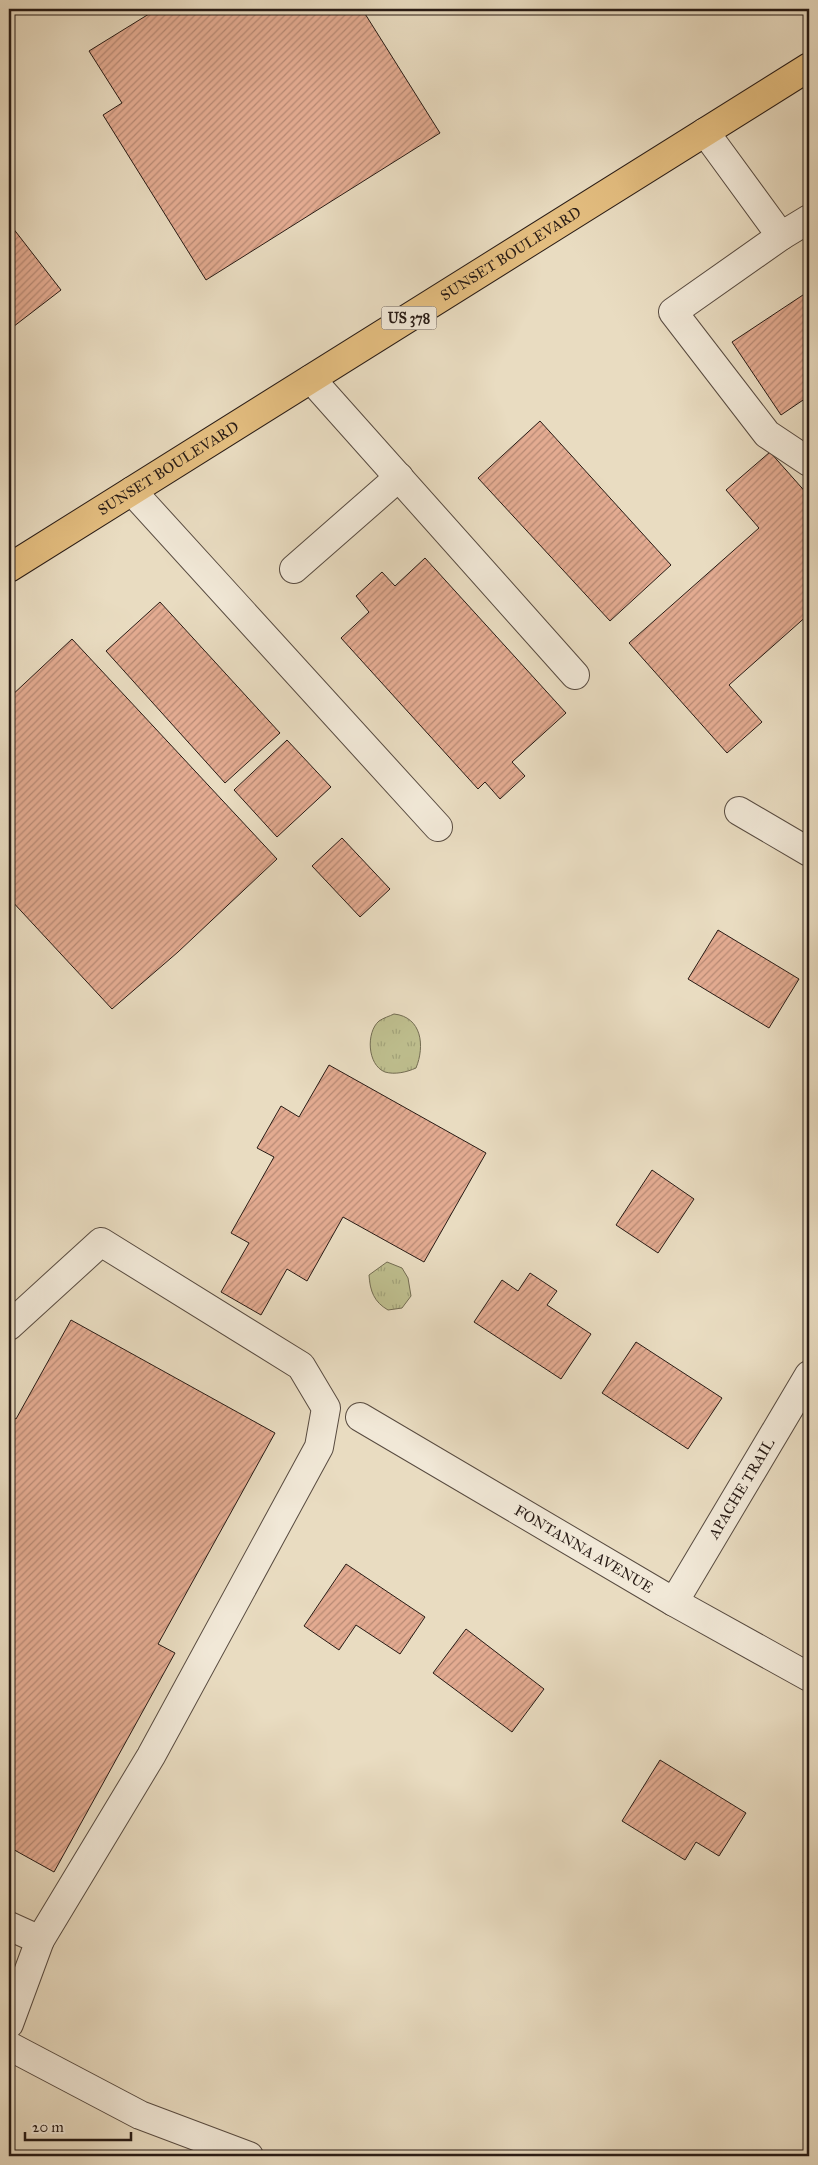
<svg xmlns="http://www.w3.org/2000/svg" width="818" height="2165" viewBox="0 0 818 2165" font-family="'IM FELL Great Primer',serif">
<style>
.grass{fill:url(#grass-tufts);stroke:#736c52}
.building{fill:url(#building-hatch);stroke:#281b15}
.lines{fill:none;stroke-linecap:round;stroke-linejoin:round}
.minor-casing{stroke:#584b40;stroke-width:30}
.major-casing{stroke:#281b15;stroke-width:30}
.minor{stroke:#f1e8d7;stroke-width:28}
.major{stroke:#e4be80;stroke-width:28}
.labels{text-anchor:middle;stroke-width:4;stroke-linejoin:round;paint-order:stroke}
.shield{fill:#f1e8d7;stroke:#64584f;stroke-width:1}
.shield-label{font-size:14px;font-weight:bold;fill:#281b15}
.street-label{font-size:15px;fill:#281b15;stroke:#f1e8d7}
</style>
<defs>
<pattern id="grass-tufts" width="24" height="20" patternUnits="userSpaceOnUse" patternTransform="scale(1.25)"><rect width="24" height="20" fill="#bebe8e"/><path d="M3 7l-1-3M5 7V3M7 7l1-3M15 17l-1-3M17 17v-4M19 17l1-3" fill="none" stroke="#a3a37a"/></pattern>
<pattern id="building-hatch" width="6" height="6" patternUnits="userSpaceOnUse" patternTransform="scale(1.25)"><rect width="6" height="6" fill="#e3ab91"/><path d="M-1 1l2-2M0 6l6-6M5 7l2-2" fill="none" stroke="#b88a75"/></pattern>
</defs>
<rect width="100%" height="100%" fill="#e9dcc1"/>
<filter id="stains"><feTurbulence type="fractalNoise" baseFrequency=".004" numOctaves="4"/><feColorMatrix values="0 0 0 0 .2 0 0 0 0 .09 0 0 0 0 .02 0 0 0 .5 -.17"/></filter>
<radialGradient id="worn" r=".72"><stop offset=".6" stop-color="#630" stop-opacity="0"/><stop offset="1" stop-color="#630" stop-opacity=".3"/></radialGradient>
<g class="grass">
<path d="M394,1014C422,1017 425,1046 416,1068C407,1072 395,1075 385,1072C367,1065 366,1032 379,1021C383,1018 390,1016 394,1014Z"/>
<path d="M387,1262L402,1268L408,1278L411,1296L402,1308L388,1310C374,1302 370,1291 369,1275Z"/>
</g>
<g class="building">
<polygon points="157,9 362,9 440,133 206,280 103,115 122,103 89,51"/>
<polygon points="9,223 61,290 9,330"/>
<polygon points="809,291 809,396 781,415 732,342"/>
<polygon points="540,421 671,565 610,621 478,478"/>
<polygon points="770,452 809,496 809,614 729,685 762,722 727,753 629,643 759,528 726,490"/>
<polygon points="425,558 566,713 512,762 525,776 500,799 485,782 478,789 341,638 369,612 356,596 382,572 395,586"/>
<polygon points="160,602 280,733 225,783 106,651"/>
<polygon points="72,639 277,859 178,952 112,1009 9,898 9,698"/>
<polygon points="287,740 331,787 277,837 234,790"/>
<polygon points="342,838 390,889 360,917 312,866"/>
<polygon points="718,930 799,979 769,1028 688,979"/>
<polygon points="329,1065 486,1153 424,1262 343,1217 307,1281 287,1269 261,1315 221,1292 249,1243 231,1233 274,1157 257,1148 281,1106 299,1117"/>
<polygon points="652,1170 694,1199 658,1253 616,1225"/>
<polygon points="530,1273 557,1291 547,1305 591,1334 561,1379 474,1322 502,1280 518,1291"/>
<polygon points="71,1320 275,1433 158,1644 175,1653 54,1872 9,1847 9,1415 16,1419"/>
<polygon points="636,1342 722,1398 688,1449 602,1393"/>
<polygon points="346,1564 425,1617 400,1654 356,1625 339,1650 304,1626"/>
<polygon points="466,1629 544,1689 512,1732 433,1673"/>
<polygon points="660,1760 746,1813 719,1856 696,1842 685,1860 622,1821"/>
<polygon points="809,1895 809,1907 803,1903"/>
</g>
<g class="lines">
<defs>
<g id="minor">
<polyline points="705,132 781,236 809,219"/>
<polyline points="781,236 673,312 767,434 809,462"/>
<polyline points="311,379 575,675"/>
<polyline points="132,491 438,827"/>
<polyline points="294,569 399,477"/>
<polyline points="739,811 809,852"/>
<polyline points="9,1326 101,1242 301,1366 326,1408 319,1447 151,1756 40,1940"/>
<path id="s1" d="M360,1417L674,1602L809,1677"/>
<path id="s2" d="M674,1602L809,1375"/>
<polyline points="9,1926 40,1940 9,2024"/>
<polyline points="9,2046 140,2115 249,2156"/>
</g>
<g id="major">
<path id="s3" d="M9,568L809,67"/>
</g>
</defs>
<use href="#minor" class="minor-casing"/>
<use href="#major" class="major-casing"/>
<use href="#minor" class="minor"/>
<use href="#major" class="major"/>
</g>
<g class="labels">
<rect class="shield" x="381.5" y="306.5" width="55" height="23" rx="4"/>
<g class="shield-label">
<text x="409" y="323">US 378</text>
</g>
<g class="street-label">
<text dy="5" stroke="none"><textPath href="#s3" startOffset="592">SUNSET BOULEVARD</textPath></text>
<text dy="5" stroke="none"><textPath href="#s3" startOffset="188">SUNSET BOULEVARD</textPath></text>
<text dy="5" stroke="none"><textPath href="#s2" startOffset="132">APACHE TRAIL</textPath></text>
<text dy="5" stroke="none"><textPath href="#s1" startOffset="260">FONTANNA AVENUE</textPath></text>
</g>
</g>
<rect width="818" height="2165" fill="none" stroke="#e9dcc1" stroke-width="30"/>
<rect x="10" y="10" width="798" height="2145" fill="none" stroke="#281b15" stroke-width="2.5"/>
<rect x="15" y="15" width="788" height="2135" fill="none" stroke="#281b15"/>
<path d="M25 2132v8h106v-8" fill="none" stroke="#281b15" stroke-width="2.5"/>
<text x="32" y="2132" font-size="15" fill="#281b15" stroke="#f1e8d7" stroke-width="4" paint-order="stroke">20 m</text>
<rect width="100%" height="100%" filter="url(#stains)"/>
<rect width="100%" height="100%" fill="url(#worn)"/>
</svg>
